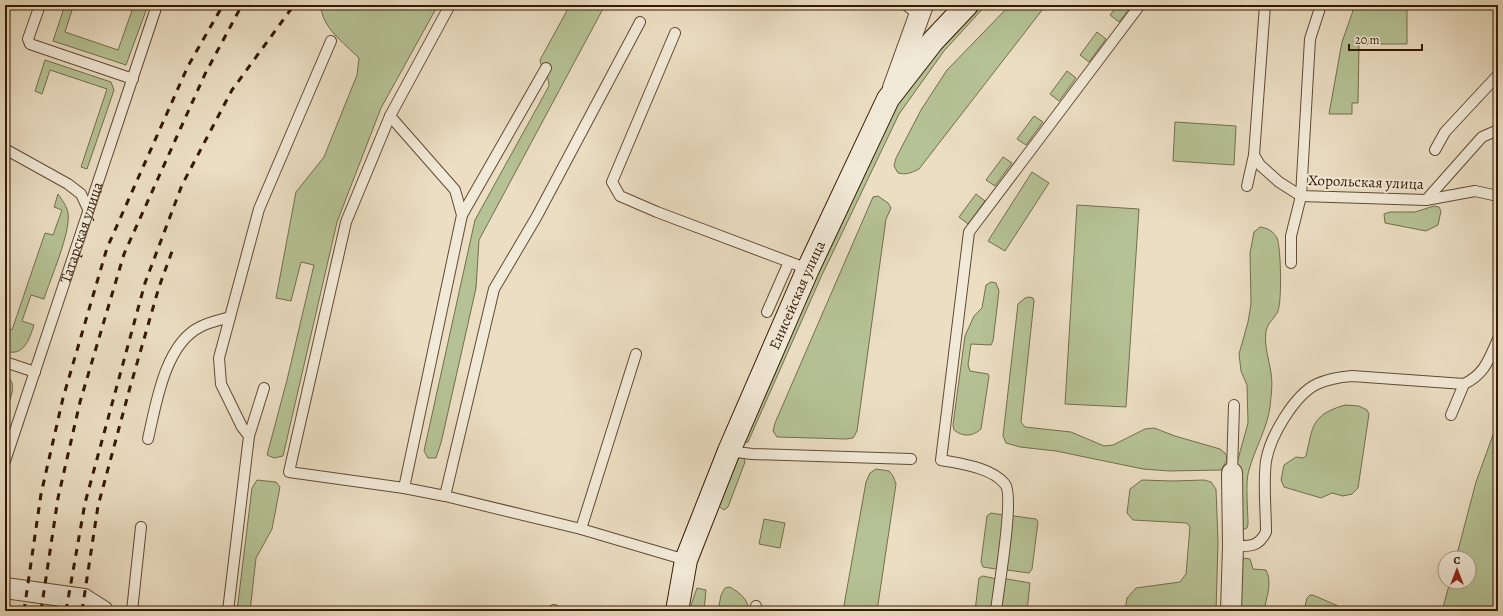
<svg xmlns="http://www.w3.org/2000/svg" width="1503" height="616" viewBox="0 0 1503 616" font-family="Alegreya,serif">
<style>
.green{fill:#b5c295;stroke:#746e4c}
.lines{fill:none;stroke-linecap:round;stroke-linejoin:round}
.lane-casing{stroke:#624a32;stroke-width:12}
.street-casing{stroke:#624a32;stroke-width:22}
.secondary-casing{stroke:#341902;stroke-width:24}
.lane{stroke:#f2ead8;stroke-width:10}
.street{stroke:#f2ead8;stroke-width:20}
.secondary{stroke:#f2ead8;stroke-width:22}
.rail{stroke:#341902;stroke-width:3;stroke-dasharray:7 7;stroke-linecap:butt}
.labels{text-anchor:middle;stroke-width:4;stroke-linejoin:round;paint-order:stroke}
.street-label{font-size:15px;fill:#341902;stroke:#f2ead8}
</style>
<rect width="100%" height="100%" fill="#ebdec3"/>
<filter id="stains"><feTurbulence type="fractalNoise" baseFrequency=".005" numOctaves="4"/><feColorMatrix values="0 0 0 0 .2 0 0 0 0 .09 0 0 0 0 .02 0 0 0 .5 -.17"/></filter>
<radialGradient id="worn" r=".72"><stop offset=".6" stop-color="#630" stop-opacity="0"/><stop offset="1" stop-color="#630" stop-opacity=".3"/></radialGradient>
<g class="green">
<polygon points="134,5 142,7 143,5 148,5 126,65 53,41 64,8 72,10 65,32 118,50"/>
<path d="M321,5H438L381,108L337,222L283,456L274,458L267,455L287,380L314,265L301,262L291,301L276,298L296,192L324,157L357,75L359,58C344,43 321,27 321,5Z"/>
<path d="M570,5H605L479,240L476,288L441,443L436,458H428L424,451L475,220L549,86C549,75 541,70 540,60Z"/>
<polygon points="975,5 986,5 944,51 899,114 821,277 748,442 743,443 815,273 893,109"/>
<path d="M1010,5H1046L919,169C911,173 906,175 898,173L894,166L896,158L921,110L947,70Z"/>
<polygon points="1118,5 1132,5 1119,22 1110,15"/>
<polygon points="1355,5 1407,5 1407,44 1359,44 1358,103 1352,103 1352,114 1329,114 1342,42"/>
<polygon points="1097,32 1106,39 1089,62 1080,55"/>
<polygon points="45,60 111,82 114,90 87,169 81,167 107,89 50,70 42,94 35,91"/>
<polygon points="1067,71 1076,78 1059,101 1050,94"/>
<polygon points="1034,116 1043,122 1026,145 1017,139"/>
<polygon points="1175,122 1236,126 1234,165 1173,161"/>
<polygon points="1003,157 1012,163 995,186 986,180"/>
<polygon points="1032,172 1049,183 1005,251 988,241"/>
<path d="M58,194C62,200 67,206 68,213C71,233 50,279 44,299L31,295L22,321L34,325C29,340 24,357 5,351V328L12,330L45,233L53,235L62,210L54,207Z"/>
<polygon points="976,194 985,201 968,224 959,217"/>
<polygon points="878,196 888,203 891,208 886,219 857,431 853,438 846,439 777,437 773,431 775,423 873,197"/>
<polygon points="1077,205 1139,209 1126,407 1065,404"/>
<polygon points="1434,206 1439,207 1441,211 1438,225 1426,231 1385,223 1384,214 1390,212 1415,212"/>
<path d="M1260,227C1268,228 1273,231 1277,238C1281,247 1282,301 1278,311C1275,318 1268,322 1266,331C1264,346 1269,359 1271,373C1273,384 1271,396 1270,407C1267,429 1255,448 1249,470C1245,481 1248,511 1248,524L1247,528L1242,530L1235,470L1248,423L1247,385L1241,371L1239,354L1248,322L1251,304L1250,253L1254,232Z"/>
<path d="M991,282L996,283L999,291L993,341L991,345L971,344L968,365L970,371L988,374L989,376L981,429C972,437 963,437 954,430L953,425L965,336L974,316L982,308L986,285Z"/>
<polygon points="1029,297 1033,298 1034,301 1021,422 1025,427 1071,432 1104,446 1113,445 1145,429 1154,428 1175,436 1220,449 1226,454 1227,460 1221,470 1169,471 1143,469 1056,451 1020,447 1006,443 1003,436 1018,304 1025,298"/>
<path d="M5,376C20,382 9,401 5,412Z"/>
<path d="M1345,405L1359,406L1367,410L1369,414L1358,488L1352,494L1343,496L1332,493L1321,498L1284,487L1281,480L1284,465L1296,457L1303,458L1306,456C1313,426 1311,415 1345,405Z"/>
<polygon points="1498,421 1498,611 1442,611 1450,582 1469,582 1469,558 1456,558 1476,482"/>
<polygon points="737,457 744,458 745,462 728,507 724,510 717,505"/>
<polygon points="876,469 889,471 893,476 896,484 877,611 843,611 866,482 870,473"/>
<polygon points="257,480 276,482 280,487 272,529 256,558 250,611 237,611 252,488"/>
<polygon points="1142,480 1173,481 1204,480 1211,482 1216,489 1218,541 1216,611 1125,611 1127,598 1136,588 1180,582 1186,574 1190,527 1187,523 1133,520 1127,513 1130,489"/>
<polygon points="991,513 1003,515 999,567 996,569 983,567 981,562 987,516"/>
<polygon points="1014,516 1036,519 1038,522 1032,569 1029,573 1007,570 1005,568 1012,517"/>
<polygon points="764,519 785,523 780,548 759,544"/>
<path d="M1243,558L1250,559L1253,569L1266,570C1273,583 1266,598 1264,611H1237Z"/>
<polygon points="983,576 997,579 993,611 975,611 979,578"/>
<polygon points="1007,579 1030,583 1027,611 999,611 1005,580"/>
<path d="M730,587C740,593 748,599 749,611H718L721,595L725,588Z"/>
<polygon points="697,588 706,590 704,611 689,611"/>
<polygon points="1310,595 1313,595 1338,606 1340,608 1339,611 1304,611 1307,598"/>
</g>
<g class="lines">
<defs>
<g id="lane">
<polyline points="40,5 28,39 30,44 133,79"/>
<polyline points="450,5 390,116 346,222 289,472 404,488 445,496 581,529 686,560"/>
<polyline points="906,5 919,15"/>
<polyline points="1265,5 1254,155 1260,165 1279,182 1301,196 1426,200 1475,191 1498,196"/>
<polyline points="675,33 612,182 620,196 657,212 808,269"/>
<polyline points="390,116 455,190 462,215 404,488"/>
<polyline points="5,149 68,184 81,194 88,209"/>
<polyline points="1435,150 1445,132 1498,75"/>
<polyline points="1247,186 1254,155"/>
<polyline points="1426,200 1482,137 1498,130"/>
<polyline points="462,215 546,68"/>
<polyline points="1291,263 1291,236 1301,196 1310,39 1321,5"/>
<polyline points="767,312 789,262"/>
<polyline points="5,362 35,372"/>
<polyline points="1451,415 1464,384"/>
<polyline points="249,436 264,388"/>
<path d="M148,439C156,404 165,344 200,327C209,322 220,320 230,317"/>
<polyline points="729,451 752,454 911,459"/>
<path id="s1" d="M5,461L157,5"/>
<polyline points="1232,473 1234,405"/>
<polyline points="445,496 494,289 537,216 640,22"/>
<polyline points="581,529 636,354"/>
<path d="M1233,546C1249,546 1258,548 1266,532C1266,509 1263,484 1266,461C1270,437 1294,395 1317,384C1328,379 1340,377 1352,376L1464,384C1485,374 1489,359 1498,339"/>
<polyline points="132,611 141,527"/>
<polyline points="228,611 249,436 242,427 221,384 219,358 259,209 331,41"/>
<polyline points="553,611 554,610"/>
<polyline points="755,611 756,606"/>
<path d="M996,611C998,591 1015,496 1005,484C991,467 961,464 941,460L969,232L1140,5"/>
</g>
<g id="street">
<polyline points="893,88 923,5"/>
<polyline points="5,588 84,599 103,611"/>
<polyline points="1231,611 1233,546 1232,473"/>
</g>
<g id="secondary">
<path id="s2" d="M677,611L686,560L729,451L808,269L888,99L933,41L967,5"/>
</g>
</defs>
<use href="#lane" class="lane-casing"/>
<use href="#street" class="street-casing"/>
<use href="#secondary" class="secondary-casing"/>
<use href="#lane" class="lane"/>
<use href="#street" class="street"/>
<use href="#secondary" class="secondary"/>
<g class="rail">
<polyline points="24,611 41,494 63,398 107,248 188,66 223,5"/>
<polyline points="41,611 58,498 80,402 124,254 205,74 242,5"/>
<polyline points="66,611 85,503 145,283 182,185 232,90 294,5"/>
<polyline points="82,611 98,506 129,391 159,287 174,246"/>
</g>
</g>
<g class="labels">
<g class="street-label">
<text transform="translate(1366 182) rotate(2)" y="5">Хорольская улица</text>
<text dy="5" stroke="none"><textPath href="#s1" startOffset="241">Татарская улица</textPath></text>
<text dy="5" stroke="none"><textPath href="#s2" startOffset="339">Енисейская улица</textPath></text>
</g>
</g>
<rect width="1503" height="616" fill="none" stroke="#ebdec3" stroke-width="20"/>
<rect x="6" y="6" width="1491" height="604" fill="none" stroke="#341902" stroke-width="2"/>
<rect x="10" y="10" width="1483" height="596" fill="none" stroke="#341902"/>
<g transform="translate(1457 570)"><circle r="19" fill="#f2ead8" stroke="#a69682"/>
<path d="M0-3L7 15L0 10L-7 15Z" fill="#8f2418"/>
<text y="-6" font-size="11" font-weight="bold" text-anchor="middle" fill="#341902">С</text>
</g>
<path d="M1349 44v6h73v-6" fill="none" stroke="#341902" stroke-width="2"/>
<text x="1355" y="44" font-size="12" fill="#341902" stroke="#f2ead8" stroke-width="3" paint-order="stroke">20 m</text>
<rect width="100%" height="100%" filter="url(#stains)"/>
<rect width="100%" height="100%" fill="url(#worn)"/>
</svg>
